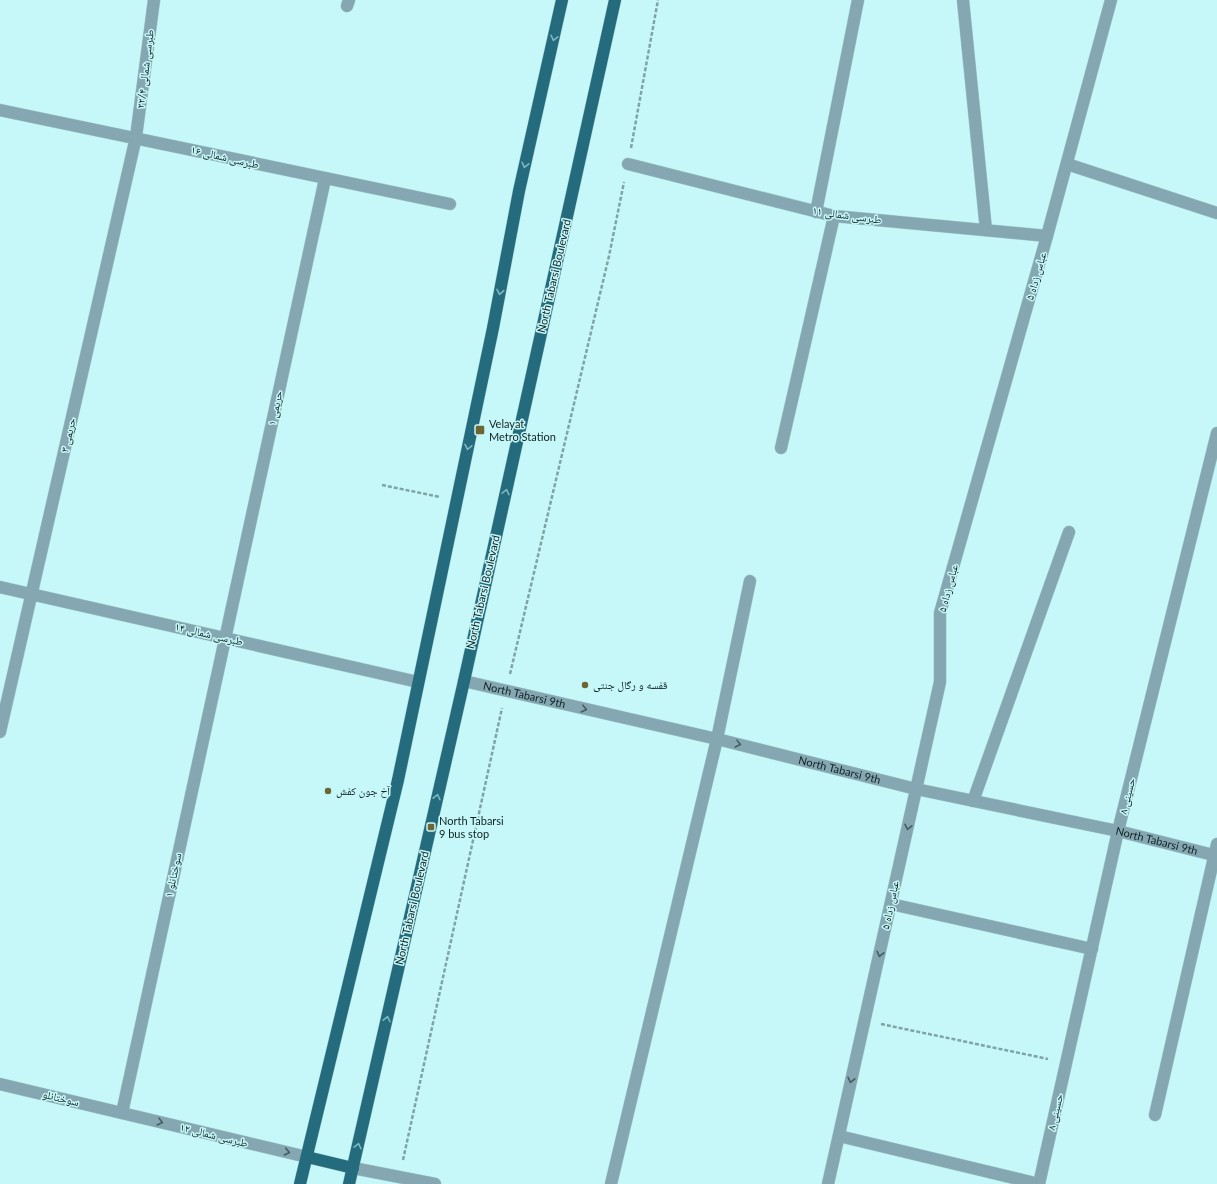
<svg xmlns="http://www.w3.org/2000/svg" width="1217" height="1184" viewBox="0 0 1217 1184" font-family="Lato,'Noto Naskh Arabic',sans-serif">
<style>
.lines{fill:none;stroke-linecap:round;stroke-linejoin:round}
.minor-casing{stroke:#a6d1d2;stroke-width:13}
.major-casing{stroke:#a6d1d2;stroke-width:13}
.path{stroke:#7fa4a5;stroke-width:2.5;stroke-dasharray:4 2;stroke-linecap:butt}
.minor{stroke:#85a7b1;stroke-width:12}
.major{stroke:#246b7d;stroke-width:12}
.oneway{stroke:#7eb9c1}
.oneway2{stroke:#445d62}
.poi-dot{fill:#6c6632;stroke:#c7f8f9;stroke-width:1.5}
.labels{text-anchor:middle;stroke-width:3;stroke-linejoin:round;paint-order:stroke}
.street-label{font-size:11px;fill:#0e2122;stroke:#c7f8f9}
.poi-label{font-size:11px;fill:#0e2122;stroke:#c7f8f9;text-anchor:start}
</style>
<rect width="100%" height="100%" fill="#c7f8f9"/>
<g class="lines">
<defs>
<g id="minor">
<polyline points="963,0 986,230"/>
<polyline points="347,6 349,0"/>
<polyline points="0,110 450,204"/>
<polyline points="628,164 834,216 1047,236"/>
<polyline points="1067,164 1217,213"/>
<polyline points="816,212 858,0"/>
<polyline points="781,448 834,216"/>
<polyline points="0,587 418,682"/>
<path id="s1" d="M464,681L717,739L916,789L1118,831L1217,856"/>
<polyline points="0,732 136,137 154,0"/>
<polyline points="973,801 1069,532"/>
<polyline points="891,904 1092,949"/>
<polyline points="0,1084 307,1157"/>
<polyline points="122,1113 325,179"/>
<polyline points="1155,1115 1217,844"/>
<polyline points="839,1136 1039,1184"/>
<polyline points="353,1168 435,1184"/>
<polyline points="611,1184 717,739 750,581"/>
<polyline points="828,1184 940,682 940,613 1047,236 1111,0"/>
<polyline points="1039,1184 1118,831 1217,433"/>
</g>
<g id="major">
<polyline points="307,1157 353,1168"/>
<polyline points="300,1184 398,780 493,328 519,191 562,0"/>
<polyline points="349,1184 464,681 615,0"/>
</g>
</defs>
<use href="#minor" class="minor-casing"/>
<use href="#major" class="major-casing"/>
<g class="path">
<polyline points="631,148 658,0"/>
<polyline points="382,485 440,497"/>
<polyline points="510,674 609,256 624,182"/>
<polyline points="881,1024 1048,1059"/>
<polyline points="403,1160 502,708"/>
</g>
<use href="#minor" class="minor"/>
<use href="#major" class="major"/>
</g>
<defs><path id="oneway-chevron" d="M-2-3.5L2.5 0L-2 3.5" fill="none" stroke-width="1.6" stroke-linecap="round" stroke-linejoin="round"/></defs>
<g class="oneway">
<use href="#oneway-chevron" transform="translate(554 38) rotate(103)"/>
<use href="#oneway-chevron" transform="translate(525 165) rotate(103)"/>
<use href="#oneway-chevron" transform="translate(500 292) rotate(101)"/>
<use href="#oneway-chevron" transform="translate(468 447) rotate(102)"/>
<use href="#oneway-chevron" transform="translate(506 492) rotate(-77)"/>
<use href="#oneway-chevron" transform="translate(437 797) rotate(-77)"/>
<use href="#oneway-chevron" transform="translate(387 1019) rotate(-77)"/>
<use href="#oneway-chevron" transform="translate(358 1146) rotate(-77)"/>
</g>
<g class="oneway2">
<use href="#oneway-chevron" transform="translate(584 709) rotate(13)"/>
<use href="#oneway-chevron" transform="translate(738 744) rotate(14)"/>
<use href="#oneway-chevron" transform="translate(908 827) rotate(102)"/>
<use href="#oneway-chevron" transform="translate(880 954) rotate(103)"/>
<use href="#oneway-chevron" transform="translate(851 1080) rotate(103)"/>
<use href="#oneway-chevron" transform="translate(160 1122) rotate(14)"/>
<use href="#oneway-chevron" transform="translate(287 1152) rotate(12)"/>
</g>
<g class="poi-dot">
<rect x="475" y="425" width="10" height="10" rx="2"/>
<circle cx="585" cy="685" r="4"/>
<circle cx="328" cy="791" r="4"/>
<rect x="427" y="823" width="8" height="8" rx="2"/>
</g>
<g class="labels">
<g class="street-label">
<text transform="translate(145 69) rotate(-83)" y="4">طبرسی شمالی ۲۲/۴</text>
<text transform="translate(225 157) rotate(13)" y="4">طبرسی شمالی ۱۶</text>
<text transform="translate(847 215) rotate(8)" y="4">طبرسی شمالی ۱۱</text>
<text transform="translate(554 276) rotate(-77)" y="4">North Tabarsi Boulevard</text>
<text transform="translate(1036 276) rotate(-74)" y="4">عباس زداه ۵</text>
<text transform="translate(275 408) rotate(-78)" y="4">حریمی ۱</text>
<text transform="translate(68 435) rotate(-77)" y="4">حریمی ۳</text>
<text transform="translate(948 588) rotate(-75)" y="4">عباس زداه ۵</text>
<text transform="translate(483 592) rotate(-77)" y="4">North Tabarsi Boulevard</text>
<text transform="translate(209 634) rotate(13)" y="4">طبرسی شمالی ۱۴</text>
<text dy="4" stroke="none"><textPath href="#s1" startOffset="62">North Tabarsi 9th</textPath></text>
<text dy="4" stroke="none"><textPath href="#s1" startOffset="386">North Tabarsi 9th</textPath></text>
<text transform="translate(1127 796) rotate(-76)" y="4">حسینی ۸</text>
<text dy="4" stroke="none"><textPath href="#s1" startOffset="711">North Tabarsi 9th</textPath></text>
<text transform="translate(173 875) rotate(-78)" y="4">سوختانلو ۱</text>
<text transform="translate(890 905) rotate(-78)" y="4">عباس زداه ۵</text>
<text transform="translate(412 908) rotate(-77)" y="4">North Tabarsi Boulevard</text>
<text transform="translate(61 1098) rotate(14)" y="4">سوختانلو</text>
<text transform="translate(1055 1112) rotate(-77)" y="4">حسینی ۸</text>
<text transform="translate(214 1135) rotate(14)" y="4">طبرسی شمالی ۱۲</text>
</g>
<g class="poi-label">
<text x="489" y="428">Velayat<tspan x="489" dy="13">Metro Station</tspan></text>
<text x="593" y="689">قفسه و رگال جنتی</text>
<text x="336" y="795">آخ جون کفش</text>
<text x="439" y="825">North Tabarsi<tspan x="439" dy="13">9 bus stop</tspan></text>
</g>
</g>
</svg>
